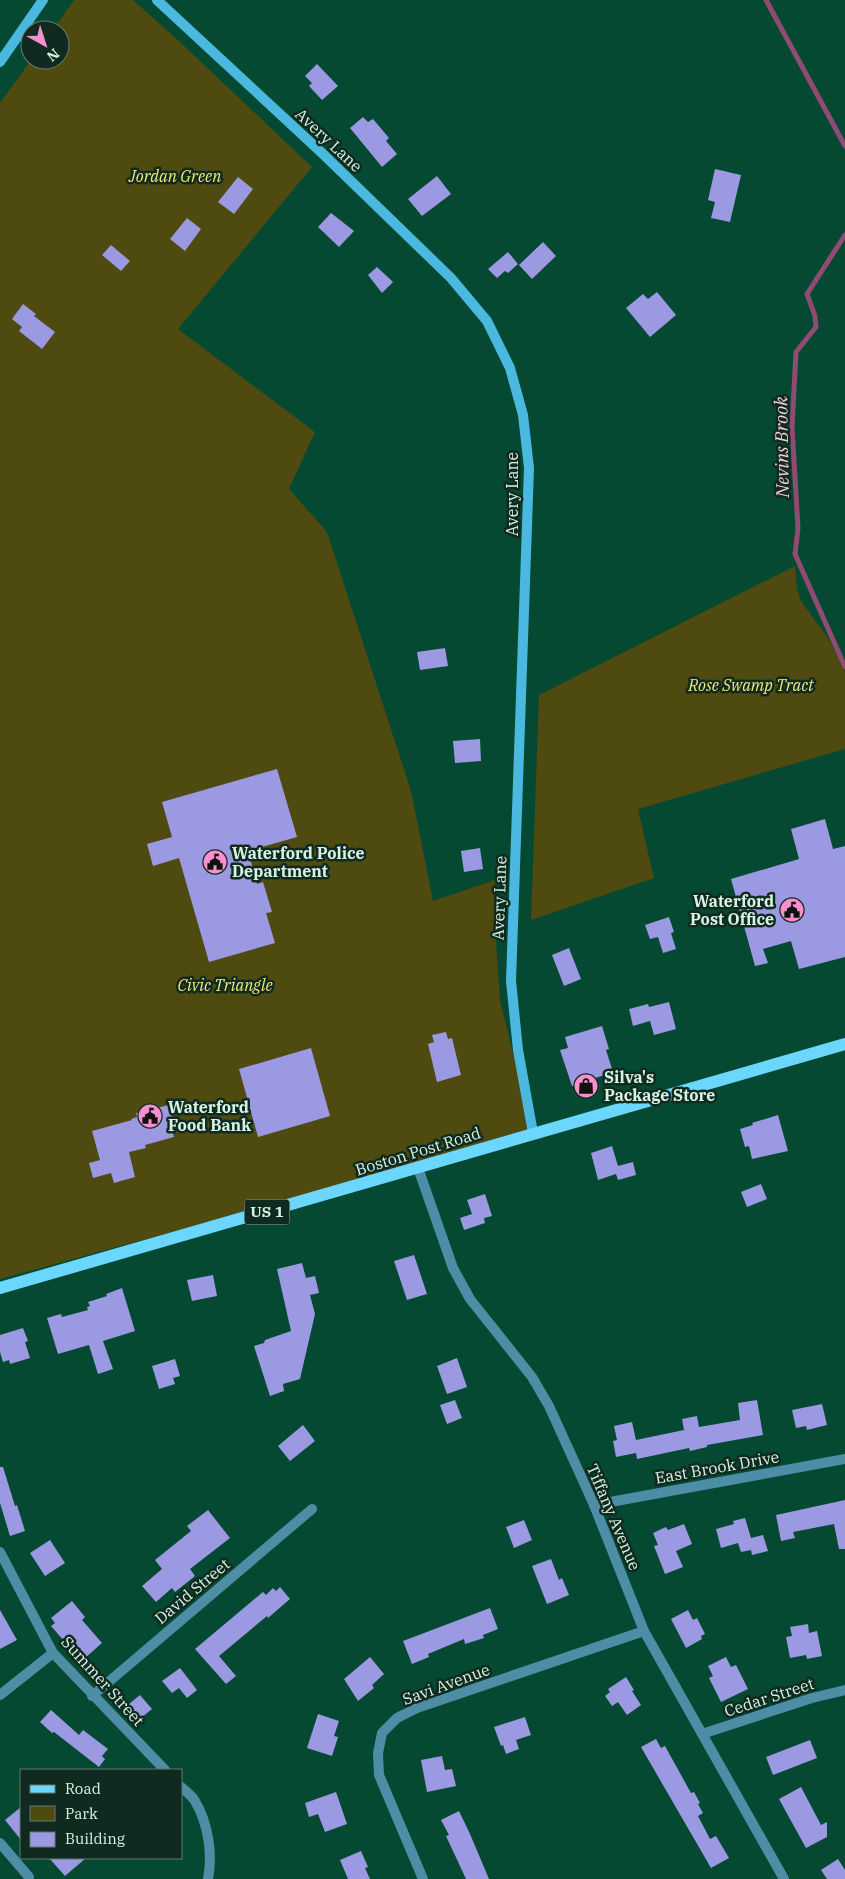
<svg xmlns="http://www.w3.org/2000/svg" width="845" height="1879" viewBox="0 0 845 1879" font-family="'IBM Plex Serif',serif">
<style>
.green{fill:#4f4a10}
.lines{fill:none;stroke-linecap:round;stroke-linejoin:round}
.stream{stroke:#8f4b73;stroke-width:5}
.building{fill:#9b99e2}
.street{stroke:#4d8da5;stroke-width:10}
.secondary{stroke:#4bb9df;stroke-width:10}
.primary{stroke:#6cd7fe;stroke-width:12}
.labels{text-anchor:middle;stroke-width:5;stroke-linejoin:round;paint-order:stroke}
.shield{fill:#112a20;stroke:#9bb7aa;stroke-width:1}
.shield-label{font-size:15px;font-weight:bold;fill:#d6f4e5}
.street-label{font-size:16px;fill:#d6f4e5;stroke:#112a20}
.park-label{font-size:16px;font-style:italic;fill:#f2e978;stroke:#112a20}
.poi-label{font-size:16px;font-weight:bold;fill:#d6f4e5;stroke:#112a20;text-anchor:start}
.water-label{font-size:18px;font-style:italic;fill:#f7cee4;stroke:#112a20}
</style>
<rect width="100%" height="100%" fill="#054933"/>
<g class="green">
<polygon points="74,0 133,0 180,42 312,167 178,329 315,432 289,489 327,532 411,791 433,901 495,880 494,912 500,1001 533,1133 0,1279 0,103 31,60 60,60 60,30 53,30"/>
<polygon points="795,566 797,589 801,601 830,641 845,672 845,749 638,809 654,878 531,920 539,695"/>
</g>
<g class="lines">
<g class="stream">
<polyline points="766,0 845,146"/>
<polyline points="845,235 807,294 815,316 816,327 796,352 792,427 798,528 795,554 845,667"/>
</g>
</g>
<g class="building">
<polygon points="317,64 338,86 322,100 309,86 312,83 305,76"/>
<polygon points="363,117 368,122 373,119 389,138 386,141 397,154 382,167 350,128"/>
<polygon points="715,169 741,175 730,222 711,218 715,202 708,200"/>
<polygon points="437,176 451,194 422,216 408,199"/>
<polygon points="238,177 253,189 234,214 218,202"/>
<polygon points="331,213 354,231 339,247 318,227"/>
<polygon points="187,218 201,229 185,251 170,239"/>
<polygon points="543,242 556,256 532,279 519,265"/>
<polygon points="111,245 130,261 121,271 102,255"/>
<polygon points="508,252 518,264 508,273 505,271 497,278 488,269"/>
<polygon points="377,267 393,282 382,293 368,275"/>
<polygon points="657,292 676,315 650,337 626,308 643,294 648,299"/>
<polygon points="23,304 36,314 34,316 55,332 42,349 19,331 22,327 12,319"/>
<polygon points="445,648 448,666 420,670 417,652"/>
<polygon points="480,739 481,761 455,763 453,741"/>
<polygon points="277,769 297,837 248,851 257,884 263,882 272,912 266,913 275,943 209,962 179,858 153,866 147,844 172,837 162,802"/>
<polygon points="825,819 833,849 845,846 845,957 799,969 791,941 763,949 768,963 755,966 731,879 799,859 791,829"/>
<polygon points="480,848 483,869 464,872 461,851"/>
<polygon points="669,917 674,932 671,933 676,949 663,953 658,937 650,939 645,925"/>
<polygon points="569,948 581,979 564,986 552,955"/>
<polygon points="669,1002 676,1029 654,1035 650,1021 633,1026 629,1009 648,1004 649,1007"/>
<polygon points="602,1026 609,1049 606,1050 613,1072 572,1086 560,1050 568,1048 565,1037"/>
<polygon points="446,1032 448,1039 452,1038 461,1075 437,1082 428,1044 434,1042 432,1035"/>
<polygon points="311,1048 330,1116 258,1137 239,1069"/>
<polygon points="169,1105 172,1117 169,1118 174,1137 145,1145 146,1148 129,1152 135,1177 114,1183 111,1173 93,1178 89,1163 100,1160 92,1131 132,1120 131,1119 137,1117 136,1113"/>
<polygon points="778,1115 788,1151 752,1159 749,1146 745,1147 740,1129 753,1125 752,1123"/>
<polygon points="612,1146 618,1166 633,1162 636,1175 618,1180 616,1174 598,1180 591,1153"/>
<polygon points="761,1184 767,1199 747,1207 741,1192"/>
<polygon points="485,1194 492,1216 484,1218 485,1223 464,1230 460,1218 472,1214 467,1200"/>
<polygon points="414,1255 427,1294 407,1300 394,1261"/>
<polygon points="302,1263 306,1278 315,1276 319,1293 310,1295 315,1314 300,1379 283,1384 284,1391 270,1396 254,1346 264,1343 265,1340 291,1331 277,1269"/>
<polygon points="213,1275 217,1296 192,1301 187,1280"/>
<polygon points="122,1288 135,1331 103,1341 113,1369 98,1374 89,1345 58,1354 47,1318 61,1314 62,1317 88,1310 87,1307 90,1306 88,1302 107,1296 106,1294"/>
<polygon points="23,1328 28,1341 25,1342 30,1358 10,1364 9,1360 3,1362 0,1352 0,1335"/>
<polygon points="457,1358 467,1387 447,1394 437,1366"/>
<polygon points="175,1359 180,1376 173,1378 175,1384 159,1389 152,1366"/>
<polygon points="455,1400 462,1418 447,1424 440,1405"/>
<polygon points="757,1400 763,1435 707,1445 707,1447 690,1451 689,1448 637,1459 636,1453 616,1457 613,1441 617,1440 614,1426 632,1422 636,1440 684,1430 682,1419 697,1416 699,1427 740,1420 738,1403"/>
<polygon points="822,1404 827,1425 807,1430 806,1426 796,1428 792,1410"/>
<polygon points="303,1425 315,1441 290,1461 278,1446"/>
<polygon points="0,1467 3,1467 15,1506 17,1505 25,1531 10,1536 0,1503"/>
<polygon points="845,1500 845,1549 839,1549 834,1524 793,1532 795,1538 781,1541 776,1515"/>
<polygon points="208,1510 230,1538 190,1569 195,1576 175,1592 172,1588 156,1602 142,1586 162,1569 155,1560 191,1531 187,1526"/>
<polygon points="745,1518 751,1538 763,1535 768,1551 752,1555 751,1550 741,1552 738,1543 721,1548 716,1529 734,1524 733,1521"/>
<polygon points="524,1520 532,1540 514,1548 506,1527"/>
<polygon points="684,1524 692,1544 676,1551 683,1567 665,1574 654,1546 658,1545 653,1533 666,1527 668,1530"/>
<polygon points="50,1540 65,1563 45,1576 30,1553"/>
<polygon points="551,1559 559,1580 562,1578 569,1595 547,1604 532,1566"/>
<polygon points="280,1587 290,1599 268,1618 267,1616 219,1656 236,1676 226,1684 195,1649 263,1592 266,1595 273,1588 276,1591"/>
<polygon points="72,1601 85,1617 82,1620 102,1643 85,1658 80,1653 77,1656 51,1626 55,1623 51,1618"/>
<polygon points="490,1608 498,1629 483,1635 484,1638 465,1644 464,1639 428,1654 429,1657 412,1664 403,1641"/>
<polygon points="0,1610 17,1640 0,1649"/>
<polygon points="688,1610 693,1620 697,1618 705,1634 701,1636 702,1639 686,1648 671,1619"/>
<polygon points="808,1624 809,1633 817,1631 822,1656 807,1659 806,1655 790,1658 786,1637 792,1636 790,1627"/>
<polygon points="370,1657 384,1674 372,1685 374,1688 358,1701 344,1679"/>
<polygon points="726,1657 731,1667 736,1665 748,1689 721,1702 709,1678 713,1676 708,1666"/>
<polygon points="180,1668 197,1690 187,1698 179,1688 172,1693 162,1681"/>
<polygon points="626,1677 634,1690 632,1691 641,1705 627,1715 618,1702 612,1706 605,1696 610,1692 608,1689"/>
<polygon points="140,1695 152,1709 136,1722 124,1708"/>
<polygon points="51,1710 79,1735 83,1730 108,1749 102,1756 105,1759 99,1767 54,1732 52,1733 40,1722"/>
<polygon points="318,1714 339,1721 334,1736 338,1737 332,1756 307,1748"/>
<polygon points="525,1717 531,1735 516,1740 519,1749 506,1754 503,1745 501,1746 494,1727"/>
<polygon points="656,1739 661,1748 665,1746 691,1793 694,1792 700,1803 698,1804 703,1813 698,1816 710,1839 716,1836 729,1858 711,1868 641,1747"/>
<polygon points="810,1740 817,1758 773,1775 766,1757"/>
<polygon points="442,1756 445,1770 452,1769 456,1786 427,1792 421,1760"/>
<polygon points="801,1787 821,1825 827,1822 827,1837 806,1848 779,1799"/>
<polygon points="336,1792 347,1824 325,1832 318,1814 309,1817 305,1803"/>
<polygon points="21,1807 21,1840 5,1820"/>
<polygon points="459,1811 470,1834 489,1879 466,1879 446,1836 449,1835 441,1820"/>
<polygon points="361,1851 368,1867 365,1868 370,1879 348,1879 340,1860"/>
<polygon points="49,1858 86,1858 65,1876"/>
<polygon points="838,1859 845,1870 845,1879 827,1879 821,1870"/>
</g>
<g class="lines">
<g class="street">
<polyline points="418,1168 453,1268 470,1299 532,1377 549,1406 594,1505 644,1631 784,1879"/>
<polyline points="594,1505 845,1459"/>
<polyline points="0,1552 53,1653 165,1770"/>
<polyline points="0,1695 53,1653"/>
<polyline points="92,1696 312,1509"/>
<polyline points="702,1734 812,1698 845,1690"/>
<path d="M181,1787C186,1791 192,1796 195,1801C208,1823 213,1854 208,1879"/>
<polyline points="0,1843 29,1877"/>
<polyline points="423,1879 379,1775 378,1753 382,1733 397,1718 417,1708 644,1631"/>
</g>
<g class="secondary">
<polyline points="157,0 322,153 451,278 487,321 510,368 523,415 529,468 511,981 518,1050 533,1133"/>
<polyline points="0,62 43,0"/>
</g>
<polyline class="primary" points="0,1288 845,1044"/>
</g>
<defs>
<symbol id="civic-disc" viewBox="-11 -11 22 22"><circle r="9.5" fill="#f790cd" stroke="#112a20"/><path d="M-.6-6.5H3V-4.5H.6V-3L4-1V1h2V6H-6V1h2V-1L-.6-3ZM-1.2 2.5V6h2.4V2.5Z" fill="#111"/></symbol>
<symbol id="shop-disc" viewBox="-11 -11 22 22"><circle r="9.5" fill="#f790cd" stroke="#112a20"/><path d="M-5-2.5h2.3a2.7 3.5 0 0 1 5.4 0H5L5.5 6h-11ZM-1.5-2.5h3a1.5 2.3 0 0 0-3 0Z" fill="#111"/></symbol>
</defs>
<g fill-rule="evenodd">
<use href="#civic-disc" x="201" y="848" width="28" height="28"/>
<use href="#civic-disc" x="778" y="896" width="28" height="28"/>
<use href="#shop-disc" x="572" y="1072" width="28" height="28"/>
<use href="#civic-disc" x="136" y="1102" width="28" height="28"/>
</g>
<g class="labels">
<rect class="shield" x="244.5" y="1199.5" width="45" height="25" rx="4"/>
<g class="shield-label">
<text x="267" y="1217">US 1</text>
</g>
<g class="street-label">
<text transform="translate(329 140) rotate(43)" y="6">Avery Lane</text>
<text transform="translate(512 494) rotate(-90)" y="6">Avery Lane</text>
<text transform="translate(499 898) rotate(-88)" y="6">Avery Lane</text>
<text transform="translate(418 1151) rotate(-17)" y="6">Boston Post Road</text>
<text transform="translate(717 1467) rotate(-10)" y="6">East Brook Drive</text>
<text transform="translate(614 1517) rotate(67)" y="6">Tiffany Avenue</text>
<text transform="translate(192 1591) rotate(-40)" y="6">David Street</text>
<text transform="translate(103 1681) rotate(48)" y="6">Summer Street</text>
<text transform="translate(446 1684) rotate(-20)" y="6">Savi Avenue</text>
<text transform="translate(769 1697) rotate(-18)" y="6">Cedar Street</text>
</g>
<g class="park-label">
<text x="175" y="182">Jordan Green</text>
<text x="751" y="691">Rose Swamp Tract</text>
<text x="225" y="991">Civic Triangle</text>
</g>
<g class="poi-label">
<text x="232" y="859">Waterford Police<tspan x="232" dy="18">Department</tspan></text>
<text x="774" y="907" text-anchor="end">Waterford<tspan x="774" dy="18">Post Office</tspan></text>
<text x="604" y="1083">Silva's<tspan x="604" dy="18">Package Store</tspan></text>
<text x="168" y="1113">Waterford<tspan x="168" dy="18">Food Bank</tspan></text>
</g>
<g class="water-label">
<text transform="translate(782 447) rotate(-91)" y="6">Nevins Brook</text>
</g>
</g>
<rect x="20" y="1769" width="162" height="90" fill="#112a20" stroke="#607b6f"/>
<rect x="30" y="1785" width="25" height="8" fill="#6cd7fe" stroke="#607b6f"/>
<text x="65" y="1794" font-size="15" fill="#d6f4e5">Road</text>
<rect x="30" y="1806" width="25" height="15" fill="#4f4a10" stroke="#607b6f"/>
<text x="65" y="1819" font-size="15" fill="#d6f4e5">Park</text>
<rect x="30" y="1832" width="25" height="15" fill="#9b99e2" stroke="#607b6f"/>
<text x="65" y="1844" font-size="15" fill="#d6f4e5">Building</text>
<g transform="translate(45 45) rotate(141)"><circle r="24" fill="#112a20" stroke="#607b6f"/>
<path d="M0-4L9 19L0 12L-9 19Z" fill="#f790cd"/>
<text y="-8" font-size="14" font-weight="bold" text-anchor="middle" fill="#d6f4e5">N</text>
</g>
</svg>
